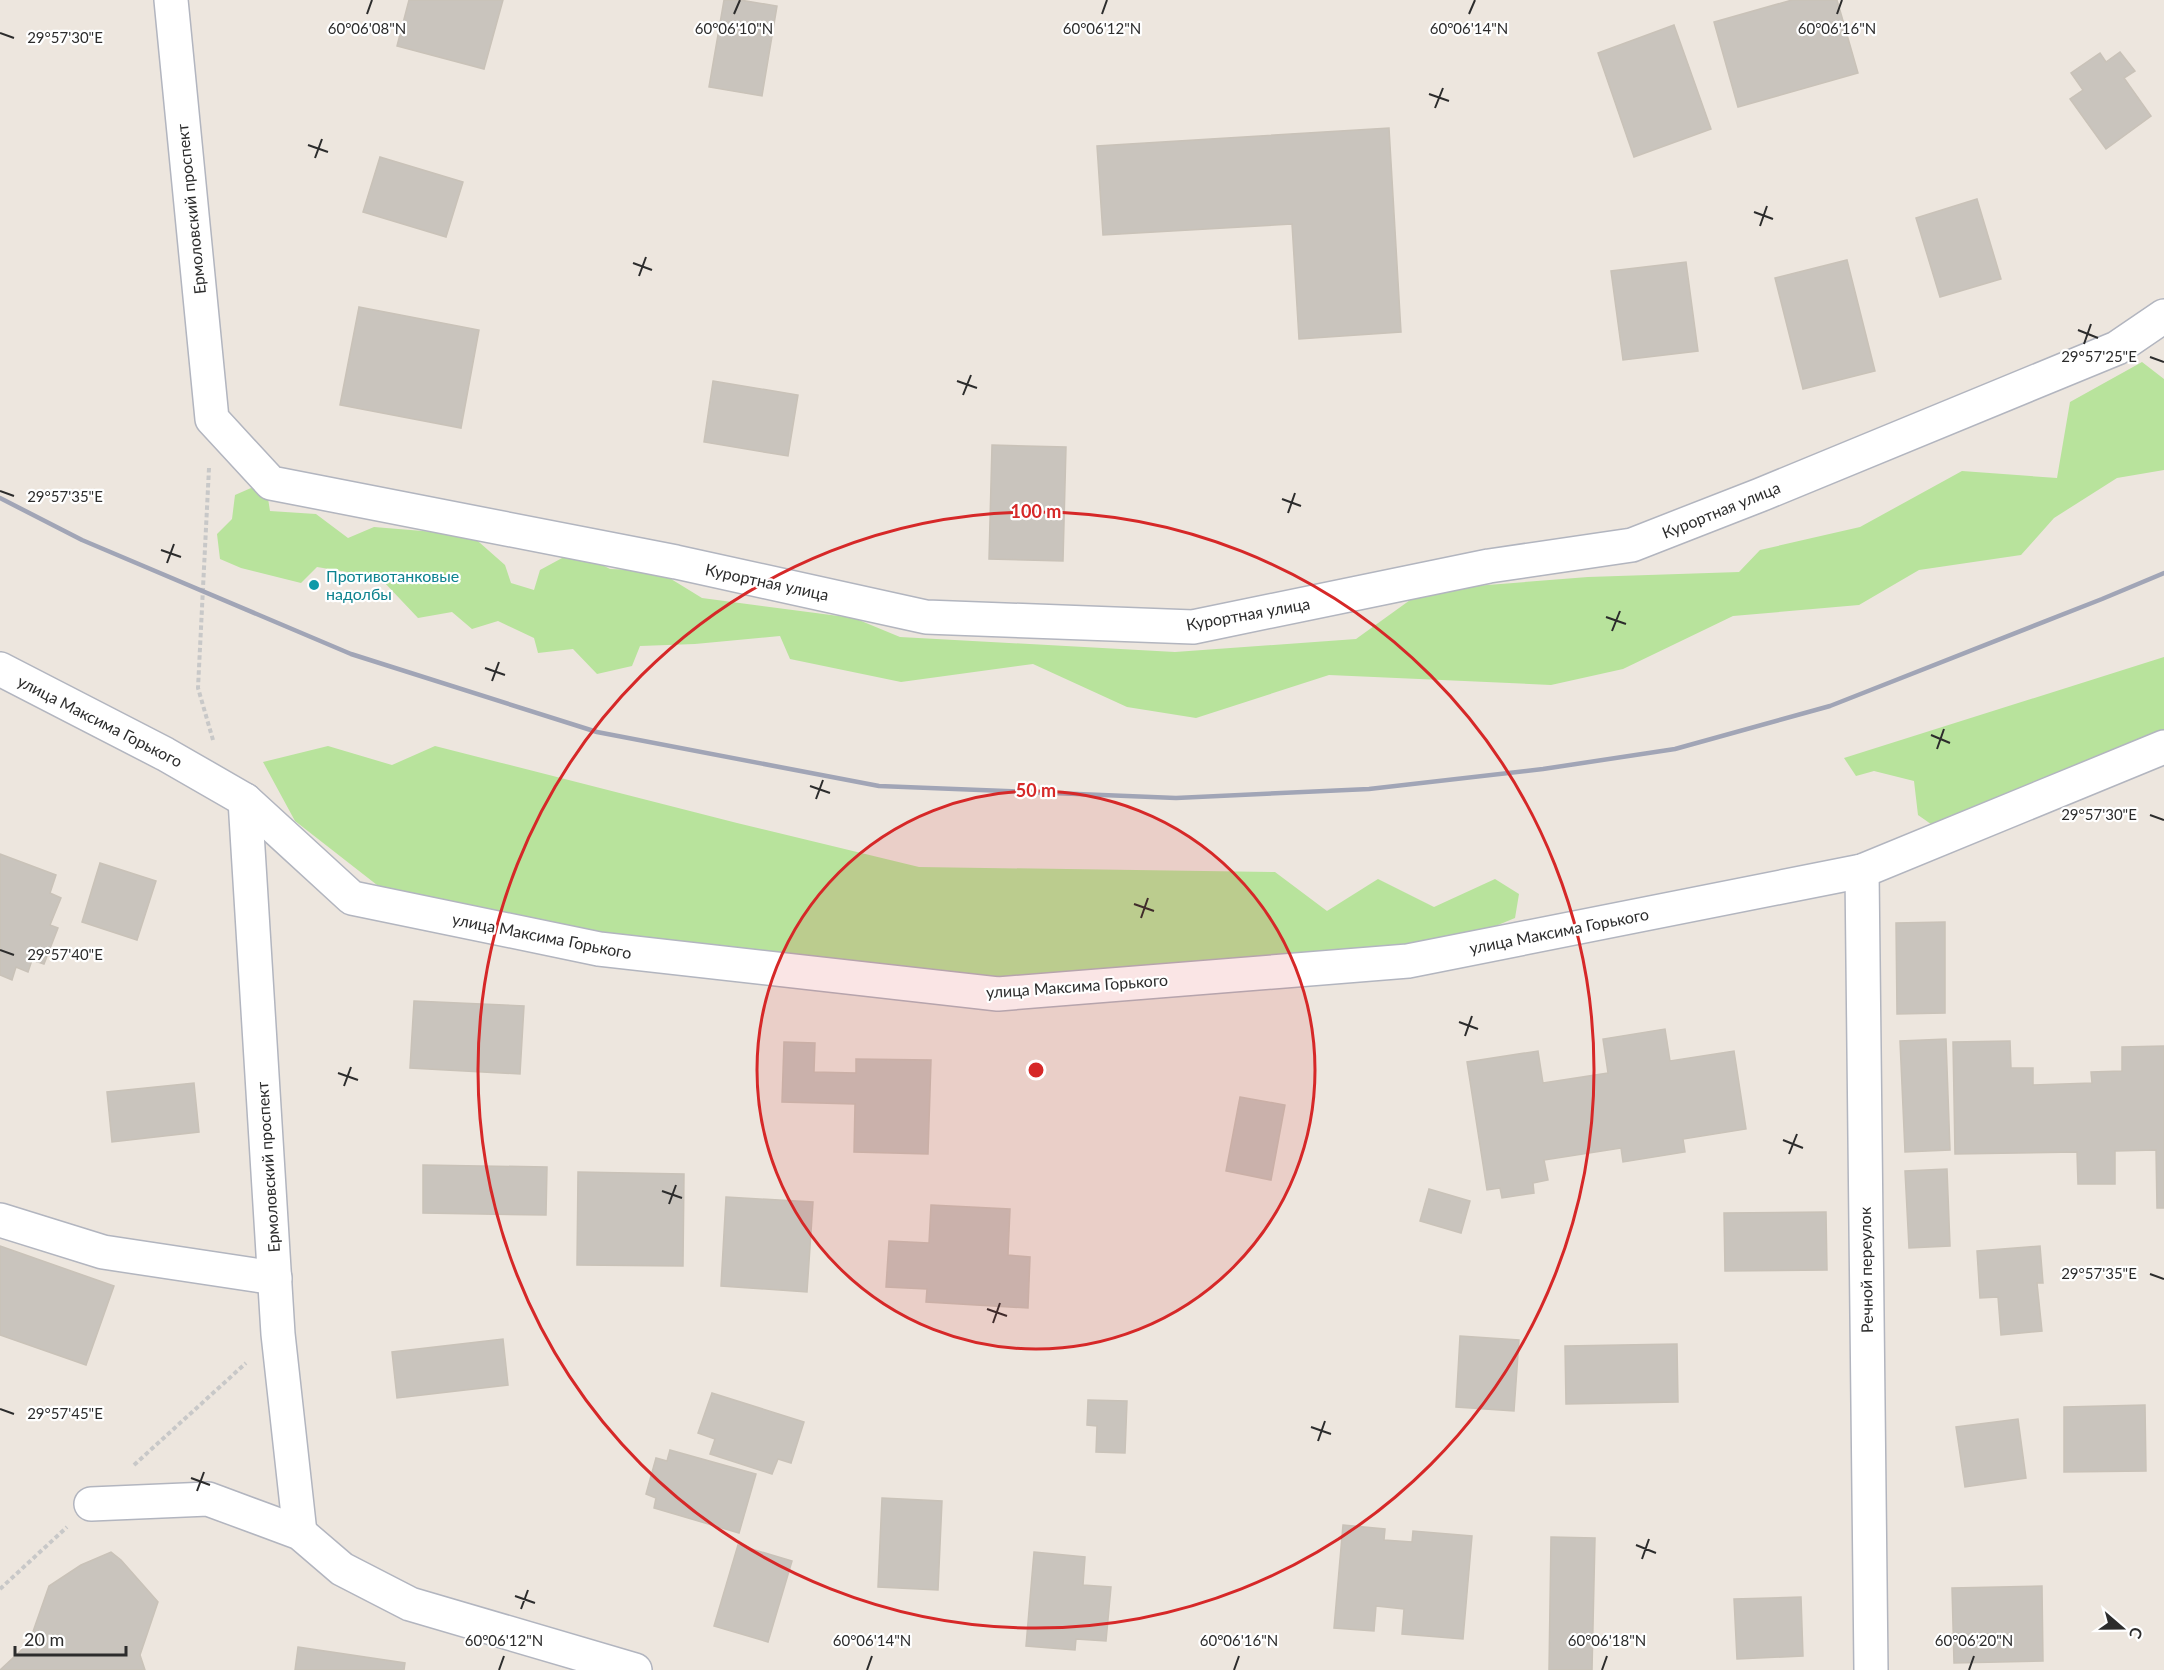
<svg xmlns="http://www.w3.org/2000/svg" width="2164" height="1670" viewBox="0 0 2164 1670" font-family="Lato,sans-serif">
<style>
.green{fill:#b8e39c}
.building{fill:#c9c4bd;stroke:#c9c2b8;stroke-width:1.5}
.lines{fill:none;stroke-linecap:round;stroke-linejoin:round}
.minor-casing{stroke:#b2b5bf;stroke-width:36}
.path{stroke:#c8c8c8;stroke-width:4;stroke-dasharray:4.5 3;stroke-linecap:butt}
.minor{stroke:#fff;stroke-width:33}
.rail{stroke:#a1a5b6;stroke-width:4.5}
.ticks{fill:none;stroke:#2c2c2c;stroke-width:2}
.ring{fill:none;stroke:#d62828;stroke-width:3}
.culture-dot{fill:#0f9aa8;stroke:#fff;stroke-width:2}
.labels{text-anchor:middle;stroke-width:4.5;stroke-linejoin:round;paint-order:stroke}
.street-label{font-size:16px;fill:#2c2c2c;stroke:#fff}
.culture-label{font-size:16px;fill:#0d838f;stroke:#fff;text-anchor:start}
.ticks-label{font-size:15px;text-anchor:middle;fill:#2c2c2c;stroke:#fff;stroke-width:4.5;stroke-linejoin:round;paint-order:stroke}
.centre{fill:#d62828;stroke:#fff;stroke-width:3}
.ring-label{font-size:18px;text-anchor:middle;font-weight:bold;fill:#d62828;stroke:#fff;stroke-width:4.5;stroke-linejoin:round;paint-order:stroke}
</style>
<rect width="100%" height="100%" fill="#ede6de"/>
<g class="green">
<polygon points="2142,362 2164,379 2164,470 2117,478 2054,518 2021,555 1919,570 1859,605 1733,616 1623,669 1551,685 1329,675 1196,718 1127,707 1033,664 901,682 790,659 780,636 695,644 640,646 632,666 597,674 573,649 538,653 534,638 498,621 472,629 452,612 418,618 383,581 353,573 317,567 301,583 241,568 220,559 217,534 232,519 235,495 251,488 267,492 270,511 316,514 348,538 374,527 471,535 505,565 511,583 534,590 540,570 575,551 610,569 658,571 702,598 854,618 900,637 1175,652 1356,639 1424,590 1588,577 1739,572 1760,550 1860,527 1962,471 2057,478 2070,402"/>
<polygon points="2164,657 2164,742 1938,829 1918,815 1914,781 1874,771 1856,776 1844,758"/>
<polygon points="328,746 392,765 435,746 737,823 919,867 1275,872 1327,911 1378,879 1434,907 1495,879 1519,894 1515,918 1464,939 994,983 601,939 386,892 295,821 263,762"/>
</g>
<g class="building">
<polygon points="409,0 503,0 484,69 397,46"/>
<polygon points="724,0 740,0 777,6 762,96 709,87"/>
<polygon points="1792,0 1837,0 1858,73 1738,107 1714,22"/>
<polygon points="1674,25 1711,129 1634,157 1598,53"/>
<polygon points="2120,52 2135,71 2124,78 2151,116 2106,149 2070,99 2083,90 2071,73 2100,53 2106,62"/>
<polygon points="1389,128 1401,332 1299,339 1292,224 1103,235 1097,146"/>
<polygon points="380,157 463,182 446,237 363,212"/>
<polygon points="1977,199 2001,279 1940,297 1916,218"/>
<polygon points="1847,260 1875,371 1803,389 1775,278"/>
<polygon points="1686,262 1698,351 1623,360 1611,271"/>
<polygon points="359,307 479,330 461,428 340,405"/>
<polygon points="713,381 798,395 788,456 704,442"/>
<polygon points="992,445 1066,447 1063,561 989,559"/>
<polygon points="0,854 56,875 50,893 61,898 50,925 58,928 44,964 32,960 28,972 16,967 12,980 0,975"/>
<polygon points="100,863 156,881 137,940 82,922"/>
<polygon points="1945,922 1945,1013 1897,1014 1896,923"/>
<polygon points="414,1001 524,1006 520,1074 410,1068"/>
<polygon points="1665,1029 1670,1061 1734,1051 1746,1129 1683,1139 1685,1152 1623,1162 1621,1148 1544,1160 1548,1180 1533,1183 1534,1193 1502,1198 1500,1188 1487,1190 1467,1062 1538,1051 1543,1083 1608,1073 1603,1039"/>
<polygon points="1946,1039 1950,1150 1905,1152 1900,1041"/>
<polygon points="2010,1041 2011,1068 2033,1068 2033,1085 2092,1083 2091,1072 2122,1071 2122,1047 2164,1046 2164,1208 2157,1208 2156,1150 2115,1151 2115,1184 2078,1184 2077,1152 1955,1154 1953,1042"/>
<polygon points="784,1042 815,1043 814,1072 856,1073 856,1059 931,1060 928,1154 854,1152 855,1104 782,1102"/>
<polygon points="194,1083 199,1132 112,1142 107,1092"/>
<polygon points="1240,1097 1285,1105 1271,1180 1226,1171"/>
<polygon points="423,1165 547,1167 546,1215 423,1213"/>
<polygon points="1947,1169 1950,1246 1909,1248 1905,1171"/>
<polygon points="578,1172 684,1174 683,1266 577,1265"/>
<polygon points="1429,1189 1470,1201 1461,1233 1420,1221"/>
<polygon points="726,1197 813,1202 807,1292 721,1286"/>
<polygon points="931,1205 1010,1209 1008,1255 1030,1257 1028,1308 926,1302 927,1289 886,1287 889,1241 929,1243"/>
<polygon points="1826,1212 1827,1270 1725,1271 1724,1213"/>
<polygon points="0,1246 114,1286 86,1365 0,1335"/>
<polygon points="2040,1246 2043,1283 2037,1283 2042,1331 2001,1335 1998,1297 1980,1298 1977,1251"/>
<polygon points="1460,1336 1519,1340 1514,1411 1456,1407"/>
<polygon points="503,1339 508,1385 397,1398 392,1352"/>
<polygon points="1677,1344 1678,1402 1566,1404 1565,1346"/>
<polygon points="712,1393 804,1422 791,1463 778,1459 772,1474 710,1454 715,1439 698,1433"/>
<polygon points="1088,1400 1127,1401 1125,1453 1096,1452 1097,1426 1087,1425"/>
<polygon points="2145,1405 2146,1471 2064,1472 2064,1407"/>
<polygon points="2018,1419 2026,1478 1965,1487 1956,1427"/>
<polygon points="670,1450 756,1474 739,1533 654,1508 656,1498 646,1494 656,1458 667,1461"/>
<polygon points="882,1498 942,1501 938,1590 878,1587"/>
<polygon points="1343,1525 1385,1529 1384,1540 1412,1542 1413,1531 1472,1536 1463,1639 1402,1634 1404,1609 1376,1606 1374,1631 1334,1628"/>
<polygon points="1551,1537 1595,1538 1592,1670 1549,1670"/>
<polygon points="738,1545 792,1561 768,1642 714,1626"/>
<polygon points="111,1552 121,1560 158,1602 140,1655 145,1670 0,1670 29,1643 49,1586 81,1565"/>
<polygon points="1034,1552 1085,1557 1083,1585 1111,1587 1106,1641 1076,1639 1075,1650 1026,1646"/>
<polygon points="2042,1586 2043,1661 1954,1663 1952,1588"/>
<polygon points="1801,1597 1803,1656 1737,1659 1734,1599"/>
<polygon points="298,1647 405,1663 404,1670 295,1670"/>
</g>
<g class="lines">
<defs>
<g id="minor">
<polyline points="171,0 212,419 271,483 676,562 926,617 1193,627 1489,566 1632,545 1760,495 2117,348 2164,316"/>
<polyline points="0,669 165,754 245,800 352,898 599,949 998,994 1408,961 1862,871 2164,747"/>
<polyline points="245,800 278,1334 300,1533"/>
<polyline points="1862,871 1871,1670"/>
<polyline points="0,1220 103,1252 275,1278"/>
<polyline points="91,1504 208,1499 300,1533 342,1569 410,1604 635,1670"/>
</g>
</defs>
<use href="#minor" class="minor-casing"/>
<g class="path">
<polyline points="209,468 198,688 213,740"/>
<polyline points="134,1465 246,1363"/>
<polyline points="0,1589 67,1527"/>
</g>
<use href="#minor" class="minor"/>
<polyline class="rail" points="0,498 82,540 351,654 597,732 879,786 1176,798 1369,789 1543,769 1675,749 1830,706 2102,599 2164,573"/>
</g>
<path class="ticks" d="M367,14L372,0M734,14L740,0M1102,14L1107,0M1469,14L1475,0M1837,14L1842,0M0,33L14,38M1429,94L1449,101M1435,108L1443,88M308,145L328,152M315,158L322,139M1754,212L1773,219M1760,226L1767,206M633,263L652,270M639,276L646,257M2078,330L2098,338M2084,344L2091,324M2150,357L2164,362M957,381L977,388M963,395L971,375M0,491L14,496M1282,499L1301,506M1288,513L1295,493M161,550L181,557M167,563L174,544M1606,617L1626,624M1612,631L1620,611M485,668L505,675M492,681L499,662M1931,735L1950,743M1937,749L1944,729M810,786L830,793M816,799L823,780M2150,815L2164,820M1134,904L1154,911M1141,918L1148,898M0,950L14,955M1459,1022L1478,1029M1465,1036L1472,1016M338,1073L358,1080M344,1086L351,1067M1783,1140L1803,1148M1789,1154L1797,1134M662,1191L682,1198M669,1204L676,1185M2150,1274L2164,1279M987,1309L1007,1316M993,1323L1000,1303M0,1409L14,1414M1311,1427L1331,1434M1318,1441L1325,1421M191,1478L210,1485M197,1491L204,1472M1636,1545L1656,1553M1642,1559L1649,1539M515,1596L535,1603M521,1609L528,1590M499,1670L504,1656M867,1670L872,1656M1234,1670L1239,1656M1602,1670L1607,1656M1969,1670L1974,1656"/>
<circle cx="1036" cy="1070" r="279" fill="#d62828" fill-opacity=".12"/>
<g class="ring">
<circle cx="1036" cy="1070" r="279"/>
<circle cx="1036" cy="1070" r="558"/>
</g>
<circle class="culture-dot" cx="314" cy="585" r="6"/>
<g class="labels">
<g class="street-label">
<text transform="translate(191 209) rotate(-96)" y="6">Ермоловский проспект</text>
<text transform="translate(1721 510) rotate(-22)" y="6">Курортная улица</text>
<text transform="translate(767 582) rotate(12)" y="6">Курортная улица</text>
<text transform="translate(1248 614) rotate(-10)" y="6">Курортная улица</text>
<text transform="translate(100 721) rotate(27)" y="6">улица Максима Горького</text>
<text transform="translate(1559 931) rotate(-11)" y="6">улица Максима Горького</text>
<text transform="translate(542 936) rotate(11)" y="6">улица Максима Горького</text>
<text transform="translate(1077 986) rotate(-4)" y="6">улица Максима Горького</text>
<text transform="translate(268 1167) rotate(-94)" y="6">Ермоловский проспект</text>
<text transform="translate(1866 1270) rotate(-91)" y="6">Речной переулок</text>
</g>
<g class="culture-label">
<text x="326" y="582">Противотанковые<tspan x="326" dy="18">надолбы</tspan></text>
</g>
</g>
<g class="ticks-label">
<text x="367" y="34">60°06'08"N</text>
<text x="734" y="34">60°06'10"N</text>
<text x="1102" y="34">60°06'12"N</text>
<text x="1469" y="34">60°06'14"N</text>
<text x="1837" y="34">60°06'16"N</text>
<text x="65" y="43">29°57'30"E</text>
<text x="2099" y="362">29°57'25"E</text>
<text x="65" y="502">29°57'35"E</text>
<text x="2099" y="820">29°57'30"E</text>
<text x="65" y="960">29°57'40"E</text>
<text x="2099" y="1279">29°57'35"E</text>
<text x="65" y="1419">29°57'45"E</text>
<text x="504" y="1646">60°06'12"N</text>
<text x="872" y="1646">60°06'14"N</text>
<text x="1239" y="1646">60°06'16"N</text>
<text x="1607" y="1646">60°06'18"N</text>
<text x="1974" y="1646">60°06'20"N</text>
</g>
<circle cx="1036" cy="1070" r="9" class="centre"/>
<g class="ring-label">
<text x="1036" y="518">100 m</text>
<text x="1036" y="797">50 m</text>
</g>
<g transform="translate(2122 1628) rotate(110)" stroke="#ffffff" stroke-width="4.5" paint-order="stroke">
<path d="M0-4.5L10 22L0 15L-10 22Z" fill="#2c2c2c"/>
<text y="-9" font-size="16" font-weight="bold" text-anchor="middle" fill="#2c2c2c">С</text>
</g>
<path d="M15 1646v9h111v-9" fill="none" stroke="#2c2c2c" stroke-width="3"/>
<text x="24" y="1646" font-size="18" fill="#2c2c2c" stroke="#ffffff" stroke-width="4.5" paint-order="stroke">20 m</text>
</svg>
